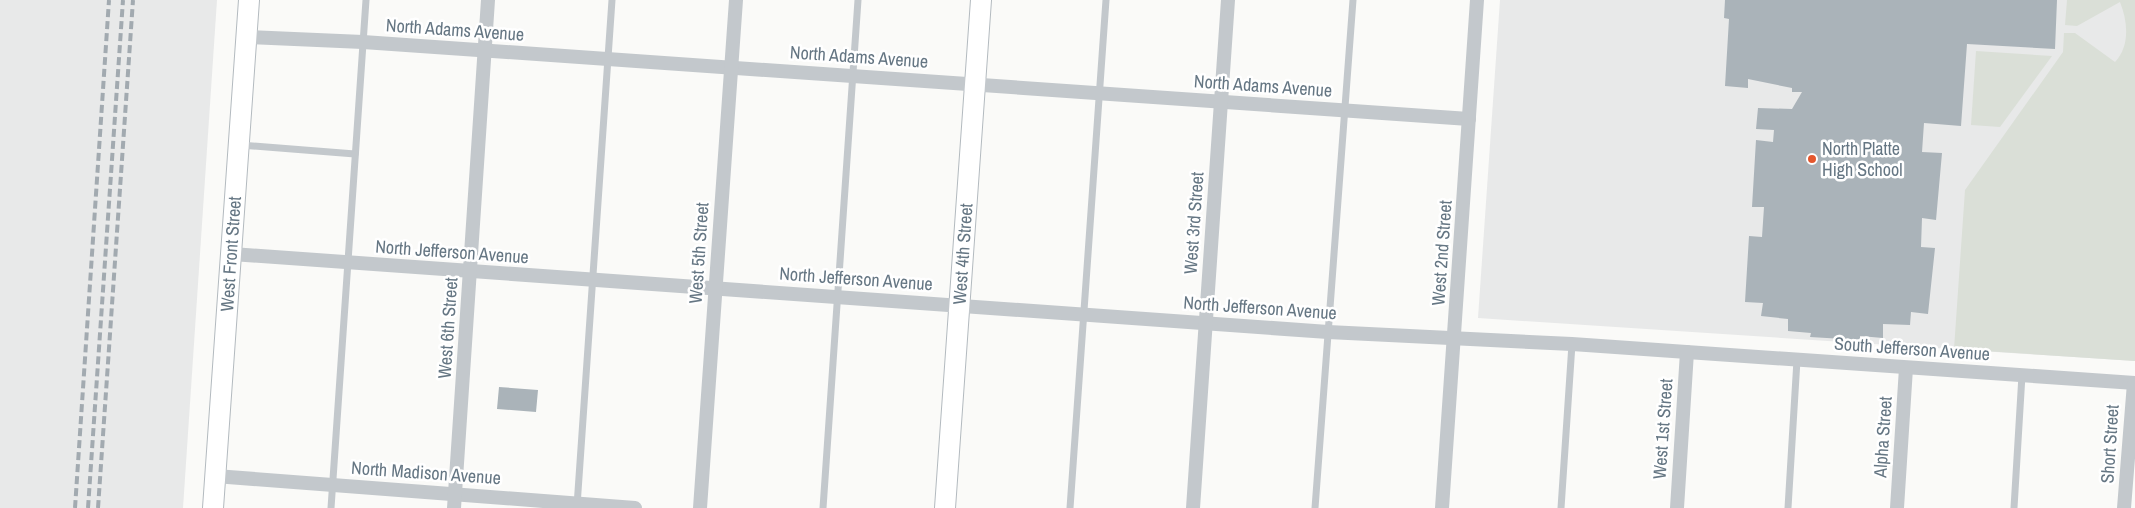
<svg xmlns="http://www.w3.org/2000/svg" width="2135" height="508" viewBox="0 0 2135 508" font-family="'Archivo Narrow',sans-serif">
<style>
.built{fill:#e8e9e9}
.green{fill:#dadfd7}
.building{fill:#aab3b9}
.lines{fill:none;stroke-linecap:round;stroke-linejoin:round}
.secondary-casing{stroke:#b3babf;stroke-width:22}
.lane{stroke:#c3c8cc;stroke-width:7}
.street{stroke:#c3c8cc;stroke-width:14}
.secondary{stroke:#fff;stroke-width:20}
.rail{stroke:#a2aab0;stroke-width:4;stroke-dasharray:8 4;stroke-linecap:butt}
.poi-dot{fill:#e4572e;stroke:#fff;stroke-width:2}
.labels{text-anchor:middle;stroke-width:5;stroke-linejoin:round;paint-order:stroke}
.street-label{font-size:18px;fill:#657683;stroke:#fff}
.poi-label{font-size:18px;fill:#657683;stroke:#fff;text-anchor:start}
</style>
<rect width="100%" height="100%" fill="#fafaf8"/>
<g class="built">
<polygon points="0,0 217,0 183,508 0,508"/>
<polygon points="1500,0 2135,0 2135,361 1478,318"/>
</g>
<g class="green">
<path d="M2067,0H2135V361L1954,349L1965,190L2063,52L2064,33H2075L2115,62C2130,46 2128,22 2120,2L2077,26L2065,25Z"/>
<polygon points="1976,51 2052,56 2000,127 1971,125"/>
</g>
<g class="building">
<polygon points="1725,0 2057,0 2055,49 1967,44 1961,126 1924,123 1922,152 1942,153 1936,220 1922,218 1921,247 1935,248 1928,314 1911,312 1910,325 1883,324 1883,338 1860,336 1860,340 1810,337 1811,333 1788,331 1788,319 1761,316 1763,303 1745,302 1749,236 1762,237 1764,207 1752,207 1756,140 1773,142 1774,130 1756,129 1758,108 1792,109 1802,92 1792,92 1792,88 1748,79 1748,88 1725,86 1729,19 1724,18"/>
<polygon points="499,387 538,390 536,412 497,409"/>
</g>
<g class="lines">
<defs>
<g id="secondary">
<polyline points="213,508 249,0"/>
<polyline points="945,508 981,0"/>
</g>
</defs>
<use href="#secondary" class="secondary-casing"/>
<g class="lane">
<polyline points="240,145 355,154"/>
<polyline points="577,506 612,0"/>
<polyline points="331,508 366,0"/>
<polyline points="823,508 858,0"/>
<polyline points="1070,508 1106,0"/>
<polyline points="1315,508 1353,0"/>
<polyline points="1561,508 1572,344"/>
<polyline points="1788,508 1797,360"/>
<polyline points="2014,508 2022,375"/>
</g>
<g class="street">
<polyline points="246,37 363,42 1469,119"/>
<polyline points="232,254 1328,332 1572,344 2135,383"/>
<polyline points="215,476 635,508"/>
<polyline points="454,508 488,0"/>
<polyline points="700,508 736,0"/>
<polyline points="1193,508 1228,0"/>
<polyline points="1442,508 1477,0"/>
<polyline points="1677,508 1687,352"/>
<polyline points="1897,508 1906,368"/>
<polyline points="2124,508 2134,383"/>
</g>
<use href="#secondary" class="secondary"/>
<g class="rail">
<polyline points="75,508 109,0"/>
<polyline points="88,508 123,0"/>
<polyline points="98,508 133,0"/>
</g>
</g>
<circle class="poi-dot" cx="1812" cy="159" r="5"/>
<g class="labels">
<g class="street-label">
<text transform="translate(455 30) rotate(4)" y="6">North Adams Avenue</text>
<text transform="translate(859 57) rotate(4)" y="6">North Adams Avenue</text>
<text transform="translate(1263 86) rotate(4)" y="6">North Adams Avenue</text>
<text transform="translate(1194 223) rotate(-86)" y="6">West 3rd Street</text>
<text transform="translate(452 252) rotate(4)" y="6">North Jefferson Avenue</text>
<text transform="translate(699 253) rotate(-86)" y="6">West 5th Street</text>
<text transform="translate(1442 253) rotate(-86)" y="6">West 2nd Street</text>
<text transform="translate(231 254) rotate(-86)" y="6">West Front Street</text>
<text transform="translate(963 254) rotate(-86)" y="6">West 4th Street</text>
<text transform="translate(856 279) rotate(4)" y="6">North Jefferson Avenue</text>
<text transform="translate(1260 308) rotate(4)" y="6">North Jefferson Avenue</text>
<text transform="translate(448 328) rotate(-86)" y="6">West 6th Street</text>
<text transform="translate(1912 349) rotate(4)" y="6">South Jefferson Avenue</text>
<text transform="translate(1663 429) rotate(-86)" y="6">West 1st Street</text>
<text transform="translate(1883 437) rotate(-86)" y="6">Alpha Street</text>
<text transform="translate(2110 444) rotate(-86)" y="6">Short Street</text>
<text transform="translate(426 473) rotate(4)" y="6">North Madison Avenue</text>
</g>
<g class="poi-label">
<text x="1822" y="155">North Platte<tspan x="1822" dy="21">High School</tspan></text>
</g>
</g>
</svg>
